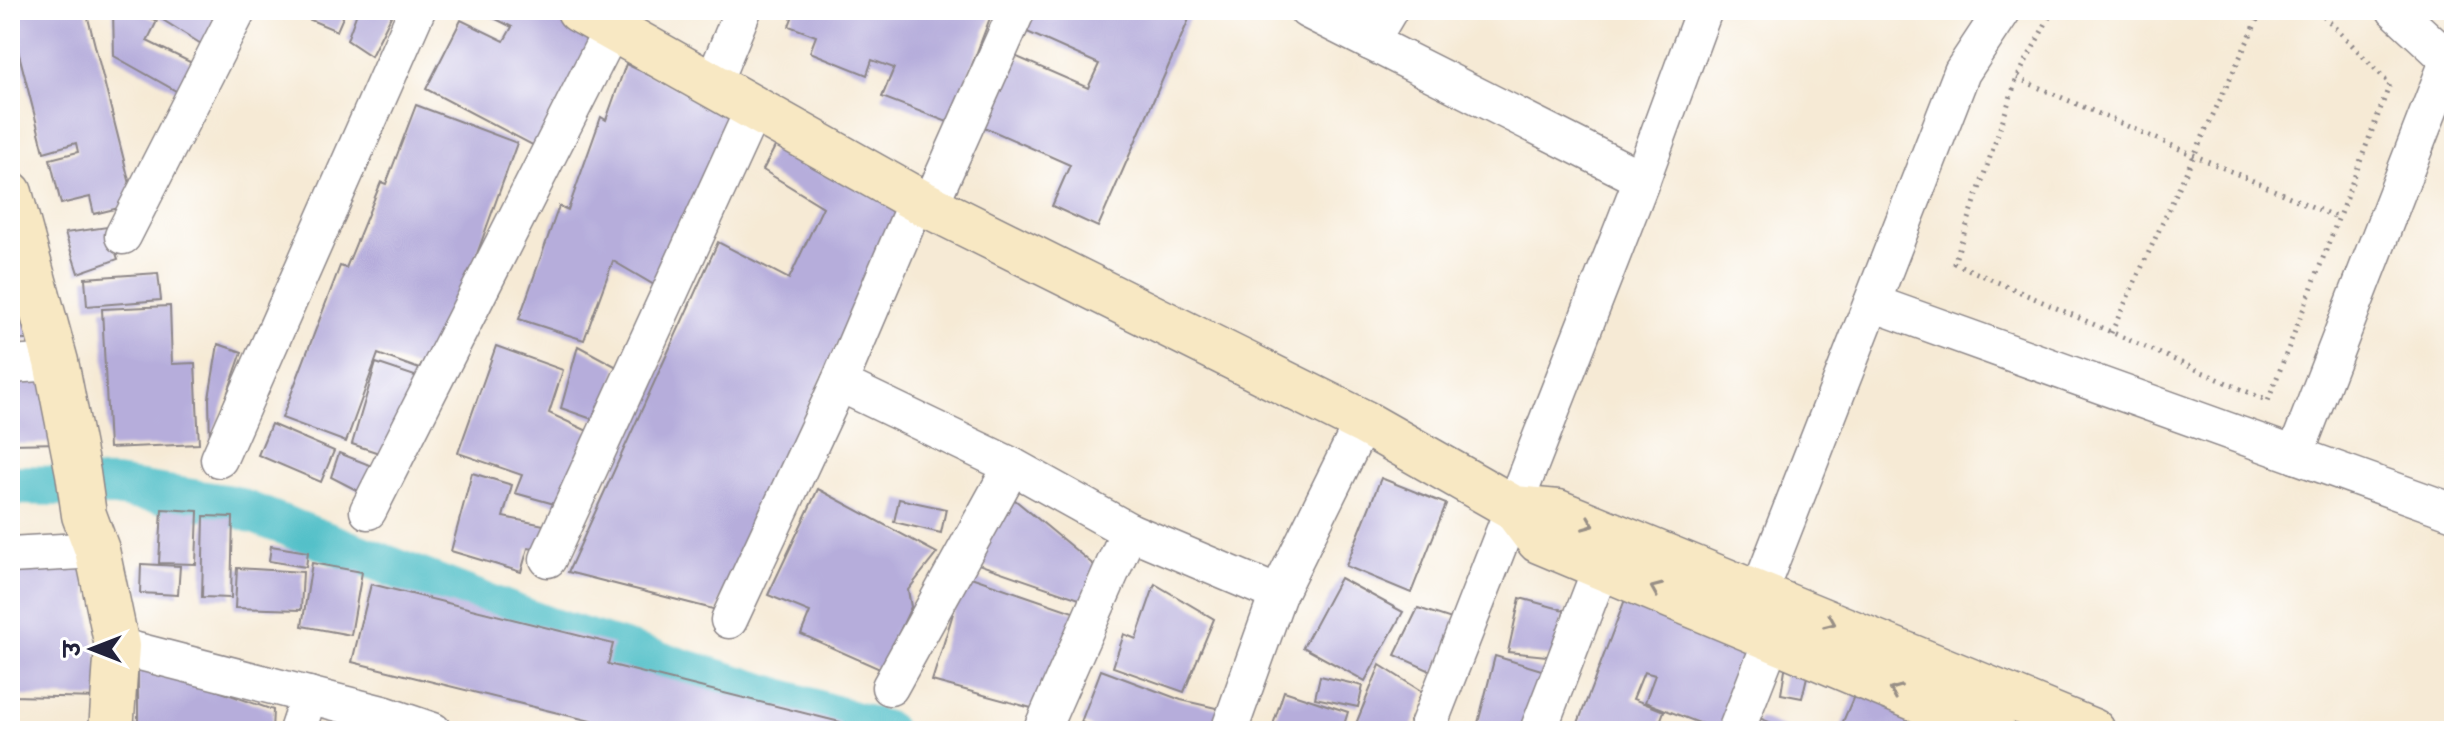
<svg xmlns="http://www.w3.org/2000/svg" width="2464" height="741" viewBox="0 0 2464 741" font-family="Pangolin,'Playpen Sans Deva',sans-serif">
<style>
.lines{fill:none;stroke-linecap:round;stroke-linejoin:round}
.canal{stroke:#51bfc8;stroke-width:40}
.building{fill:#b6addb}
.street-casing{stroke:#8c8688;stroke-width:39}
.secondary-casing{stroke:#8c8688;stroke-width:47}
.path{stroke:#8c8688;stroke-width:5;stroke-dasharray:2 6;stroke-linecap:butt}
.street{stroke:#fff;stroke-width:36}
.secondary{stroke:#f8e8c3;stroke-width:44}
.oneway{stroke:#988f86}
</style>
<rect width="100%" height="100%" fill="#fff"/>
<filter id="ink" filterUnits="userSpaceOnUse"><feTurbulence type="fractalNoise" baseFrequency=".0125" numOctaves="2"/><feDisplacementMap in="SourceGraphic" scale="16" xChannelSelector="R" yChannelSelector="G"/><feConvolveMatrix kernelMatrix="1 2 1 2 8 2 1 2 1" color-interpolation-filters="sRGB"/></filter>
<filter id="wash" filterUnits="userSpaceOnUse"><feTurbulence type="fractalNoise" baseFrequency=".006" numOctaves="4" result="noise"/><feDisplacementMap in="SourceGraphic" scale="32" xChannelSelector="R" yChannelSelector="G"/><feGaussianBlur stdDeviation="1.8" result="paint"/><feColorMatrix in="noise" values="0 0 0 0 0 0 0 0 0 0 0 0 0 0 0 0 0 1.4 0 .05"/><feComposite in="paint" operator="in"/></filter>
<g filter="url(#wash)">
<rect width="100%" height="100%" fill="#f6ead5"/>
<g class="lines">
<polyline class="canal" points="10,485 115,487 231,505 546,626 886,731"/>
</g>
<g id="blocks">
<g class="building">
<polygon points="10,10 86,10 135,204 94,214 90,197 61,204 50,159 78,152 76,143 44,152 10,19"/>
<polygon points="113,10 134,10 157,21 147,41 192,63 178,92 114,56"/>
<polygon points="147,10 199,10 221,24 206,47"/>
<polygon points="287,10 346,10 337,31"/>
<polygon points="358,10 394,10 371,56 347,40"/>
<polygon points="478,10 562,10 604,34 542,150 426,89 461,20 504,41 512,27"/>
<polygon points="795,10 993,10 958,102 963,128 882,97 894,68 872,60 867,75 810,52 816,36 789,26"/>
<polygon points="1034,10 1193,10 1098,227 1052,206 1070,165 984,127 1015,56 1088,88 1099,64 1025,31"/>
<polygon points="626,64 739,118 656,286 613,261 584,340 519,319 559,206 568,210 601,117 606,120"/>
<polygon points="416,105 517,143 464,290 422,370 378,354 346,442 282,418 340,266 346,268 381,182 386,184"/>
<polygon points="780,137 899,209 717,610 568,572 718,242 789,279 823,207 763,170"/>
<polygon points="10,225 40,341 10,339"/>
<polygon points="107,227 118,259 78,273 65,233"/>
<polygon points="158,273 161,300 87,306 85,278"/>
<polygon points="170,306 172,364 195,363 199,444 109,448 102,309"/>
<polygon points="218,344 242,352 210,443 209,398"/>
<polygon points="496,346 563,370 549,413 596,435 558,505 515,493 522,475 458,453"/>
<polygon points="578,346 617,367 603,423 561,408"/>
<polygon points="376,363 421,378 385,455 352,444"/>
<polygon points="50,378 61,443 10,444 10,379"/>
<polygon points="271,424 334,451 321,482 258,455"/>
<polygon points="339,453 377,468 366,495 331,477"/>
<polygon points="472,473 512,485 503,517 549,526 542,550 528,548 521,572 451,551"/>
<polygon points="1381,478 1446,504 1411,593 1346,566"/>
<polygon points="818,489 937,553 908,590 911,607 882,670 801,634 810,612 768,595"/>
<polygon points="1009,495 1095,566 1085,601 978,564"/>
<polygon points="899,499 946,509 941,533 894,522"/>
<polygon points="162,509 198,511 196,564 159,563"/>
<polygon points="204,516 233,517 231,598 202,597"/>
<polygon points="271,546 308,552 306,567 269,561"/>
<polygon points="312,563 362,572 351,635 302,626"/>
<polygon points="10,564 83,564 103,698 10,696"/>
<polygon points="141,564 180,566 178,595 140,593"/>
<polygon points="237,568 303,572 301,610 235,608"/>
<polygon points="965,575 1076,613 1035,709 932,681"/>
<polygon points="1340,578 1403,612 1365,681 1303,647"/>
<polygon points="371,584 613,644 608,664 840,722 838,731 631,731 352,662"/>
<polygon points="1155,584 1214,619 1184,692 1113,667 1124,634 1136,639"/>
<polygon points="1629,589 1757,642 1720,731 1645,702 1655,675 1644,672 1633,699 1664,711 1660,722 1682,731 1575,731"/>
<polygon points="1520,598 1564,610 1556,657 1508,652"/>
<polygon points="1418,608 1458,621 1435,673 1395,655"/>
<polygon points="1495,656 1548,672 1525,731 1476,731"/>
<polygon points="138,663 273,710 272,731 138,731"/>
<polygon points="1786,663 1809,668 1802,698 1781,694"/>
<polygon points="1380,665 1424,693 1410,731 1353,731"/>
<polygon points="1101,670 1181,700 1229,711 1225,729 1210,731 1099,731 1081,722"/>
<polygon points="1320,676 1363,686 1358,707 1315,698"/>
<polygon points="1859,684 1920,711 1915,731 1839,731"/>
<polygon points="1284,691 1348,712 1342,731 1271,731"/>
<polygon points="337,714 387,731 331,731"/>
<polygon points="1759,718 1792,731 1754,731"/>
</g>
</g>
</g>
<g filter="url(#ink)">
<use href="#blocks" fill-opacity="0" stroke="#8c8688" stroke-width="2"/>
<g class="lines">
<defs>
<g id="street">
<polyline points="1307,10 1642,179"/>
<polyline points="2395,10 2449,60"/>
<polyline points="1370,42 1389,10"/>
<polyline points="712,85 743,10"/>
<polyline points="930,205 1017,10"/>
<polyline points="123,236 238,10"/>
<polyline points="1872,303 2454,512"/>
<polyline points="10,365 56,362"/>
<polyline points="839,383 1012,466 1129,531 1278,594"/>
<polyline points="2295,455 2454,46"/>
<polyline points="219,459 417,10"/>
<polyline points="368,511 612,29"/>
<polyline points="10,555 97,550"/>
<polyline points="548,559 754,108"/>
<polyline points="1759,592 1962,72 2003,10"/>
<polyline points="729,620 839,383 917,200"/>
<polyline points="117,646 386,715 433,731"/>
<polyline points="890,687 1012,466"/>
<polyline points="297,731 309,695"/>
<polyline points="1041,731 1129,531"/>
<polyline points="1229,731 1278,594 1363,422"/>
<polyline points="1426,731 1642,179 1704,10"/>
<polyline points="1538,731 1602,565"/>
<polyline points="1736,731 1772,639"/>
</g>
<g id="secondary">
<polyline points="579,10 917,200 1363,422 1514,508 1539,541 1993,731"/>
<polyline points="10,193 56,362 78,473 84,515 97,550 117,646 111,731"/>
<polyline points="1514,508 1558,512 2093,731"/>
</g>
</defs>
<use href="#street" class="street-casing"/>
<use href="#secondary" class="secondary-casing"/>
<g class="path">
<polyline points="2053,10 2017,78 1954,263 2268,401 2390,84 2318,10"/>
<polyline points="2017,78 2338,218"/>
<polyline points="2111,333 2262,10"/>
</g>
<use href="#street" class="street"/>
<use href="#secondary" class="secondary"/>
</g>
<defs><path id="oneway-chevron" d="M-2-3.5L2.5 0L-2 3.5" fill="none" stroke-width="1.6" stroke-linecap="round" stroke-linejoin="round" transform="scale(2)"/></defs>
<g class="oneway">
<use href="#oneway-chevron" transform="translate(1589 524) rotate(22)"/>
<use href="#oneway-chevron" transform="translate(1656 589) rotate(-157)"/>
<use href="#oneway-chevron" transform="translate(1830 622) rotate(23)"/>
<use href="#oneway-chevron" transform="translate(1895 691) rotate(-158)"/>
</g>
</g>
<rect width="2464" height="741" fill="none" stroke="#fff" stroke-width="40"/>
<g transform="translate(92 649) rotate(270)" stroke="#ffffff" stroke-width="6" paint-order="stroke">
<path d="M0-6L14 30L0 20L-14 30Z" fill="#22223b"/>
<text y="-12" font-size="22" font-weight="bold" text-anchor="middle" fill="#22223b">उ</text>
</g>
</svg>
